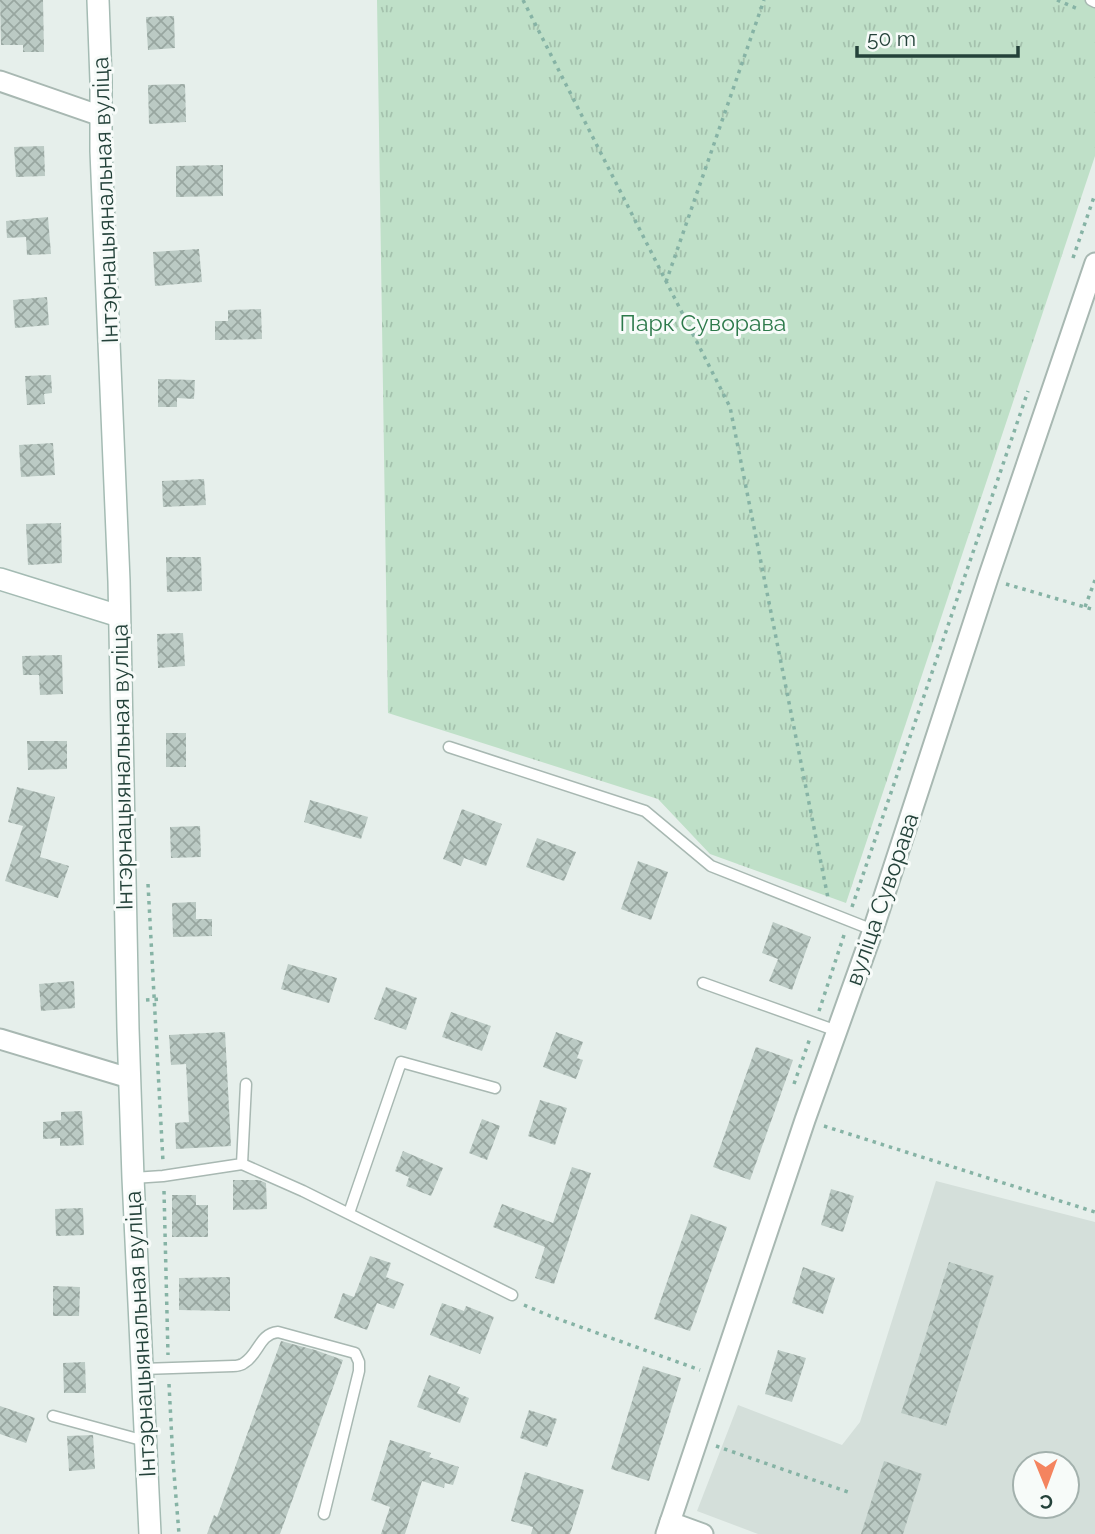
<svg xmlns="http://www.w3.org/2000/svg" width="1095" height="1534" viewBox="0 0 1095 1534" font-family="Raleway,sans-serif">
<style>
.built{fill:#d4dfda;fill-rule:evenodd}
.grass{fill:url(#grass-tufts)}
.building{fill:url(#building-cross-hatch)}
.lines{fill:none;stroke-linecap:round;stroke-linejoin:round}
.lane-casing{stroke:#a8b8b2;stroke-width:13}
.street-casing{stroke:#a8b8b2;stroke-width:23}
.secondary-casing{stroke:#a4bbb3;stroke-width:24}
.path{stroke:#86b3a5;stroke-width:3.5;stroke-dasharray:3.5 5;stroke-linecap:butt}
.lane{stroke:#fff;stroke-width:10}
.street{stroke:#fff;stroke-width:19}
.secondary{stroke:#fff;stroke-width:21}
.labels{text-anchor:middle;stroke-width:6;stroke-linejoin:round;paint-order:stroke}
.street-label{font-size:23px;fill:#24423a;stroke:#f7fbf9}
.park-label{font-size:23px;fill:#2d7a4b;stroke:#f7fbf9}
</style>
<defs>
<pattern id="grass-tufts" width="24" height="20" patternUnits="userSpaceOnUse" patternTransform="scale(1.75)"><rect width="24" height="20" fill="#bfe0c8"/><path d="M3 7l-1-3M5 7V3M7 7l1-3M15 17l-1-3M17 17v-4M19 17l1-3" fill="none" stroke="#a4c1ad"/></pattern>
<pattern id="building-cross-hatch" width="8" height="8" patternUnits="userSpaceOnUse" patternTransform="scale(1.75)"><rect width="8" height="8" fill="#bbcac4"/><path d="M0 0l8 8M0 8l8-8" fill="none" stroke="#98a6a0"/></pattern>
</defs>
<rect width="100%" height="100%" fill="#e6efeb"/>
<path class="built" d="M936,1181L1095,1222V1534H758L697,1511L738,1405L842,1445L860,1422ZM1025,1464H1067V1506H1025Z"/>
<polygon class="grass" points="377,0 1095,0 1095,156 846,903 710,854 658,799 388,713"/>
<g class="building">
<polygon points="0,0 43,0 44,52 23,52 23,45 1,45"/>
<polygon points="174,16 175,48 148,50 146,17"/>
<polygon points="185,84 186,122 149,124 148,85"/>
<polygon points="44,146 45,176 16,177 14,147"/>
<polygon points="223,165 223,196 176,197 176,166"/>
<polygon points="48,217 51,254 27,255 26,237 7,238 6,221"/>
<polygon points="199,249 202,282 155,286 153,252"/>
<polygon points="47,297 49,325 15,328 13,300"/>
<polygon points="261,309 262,339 215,340 215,321 228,321 228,310"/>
<polygon points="51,375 52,393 44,394 45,404 27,405 25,376"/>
<polygon points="158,379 195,380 194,399 177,398 177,407 158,407"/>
<polygon points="53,443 55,475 21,477 19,445"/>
<polygon points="204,479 206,505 163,507 162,481"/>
<polygon points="61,523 62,563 28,565 26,524"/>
<polygon points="166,557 201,557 202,591 167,592"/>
<polygon points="183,633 185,666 158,668 157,634"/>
<polygon points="62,655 63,694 40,695 39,675 23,675 22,656"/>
<rect x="166" y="733" width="20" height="34"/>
<polygon points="27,741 67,741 67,769 28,770"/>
<polygon points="17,787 55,797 40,857 69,866 58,898 5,881 23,826 8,822"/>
<polygon points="310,800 368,817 361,839 304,822"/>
<polygon points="462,809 502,824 486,866 464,858 461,866 443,859"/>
<polygon points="200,826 201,857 171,858 170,827"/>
<polygon points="537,838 576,852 564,881 526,867"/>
<polygon points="638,861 668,872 651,920 621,909"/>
<polygon points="196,902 196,919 212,919 212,936 173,937 172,903"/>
<polygon points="773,922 811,937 792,990 769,981 778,959 762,953"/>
<polygon points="288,964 337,978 329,1003 281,989"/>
<polygon points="74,981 75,1008 41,1011 39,984"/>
<polygon points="386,987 417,998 406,1030 374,1019"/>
<polygon points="451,1012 491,1026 482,1051 442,1037"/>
<polygon points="225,1032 231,1146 176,1149 175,1123 189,1122 186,1064 171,1065 169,1035"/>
<polygon points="556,1032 583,1042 577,1058 583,1060 576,1079 543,1067"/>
<polygon points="756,1047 793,1060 750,1180 713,1167"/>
<polygon points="540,1100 567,1108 555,1145 528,1136"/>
<polygon points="82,1111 84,1145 60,1146 60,1138 43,1139 43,1122 61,1120 61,1112"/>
<polygon points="482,1119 500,1126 487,1160 469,1153"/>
<polygon points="403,1151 443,1168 431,1196 406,1186 409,1177 395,1171"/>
<polygon points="572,1167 591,1173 554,1284 535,1278 545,1247 493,1227 502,1204 553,1223"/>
<polygon points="233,1180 259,1180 266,1183 267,1209 233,1210"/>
<polygon points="831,1189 854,1196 843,1232 821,1225"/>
<polygon points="172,1195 196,1195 196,1205 208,1205 208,1237 172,1237"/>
<polygon points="83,1208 84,1235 56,1236 55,1209"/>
<polygon points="691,1214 727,1227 690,1331 654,1319"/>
<polygon points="370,1256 391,1263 386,1277 404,1284 394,1309 377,1303 367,1330 334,1318 343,1293 354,1297"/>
<polygon points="949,1262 994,1276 946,1426 901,1413"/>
<polygon points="803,1267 835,1278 823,1314 792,1303"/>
<polygon points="230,1277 230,1311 179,1310 179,1278"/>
<polygon points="53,1286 80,1287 79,1316 53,1316"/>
<polygon points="442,1303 464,1311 466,1306 494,1317 480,1354 430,1335"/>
<polygon points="281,1341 315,1350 343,1360 280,1534 207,1534 214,1515 217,1517"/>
<polygon points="778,1350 806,1358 792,1402 765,1394"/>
<polygon points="85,1362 86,1393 64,1393 63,1363"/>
<polygon points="643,1366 681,1378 649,1481 611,1469"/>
<polygon points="429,1375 460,1387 457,1393 469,1398 460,1423 417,1407"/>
<polygon points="0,1406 35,1418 26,1443 0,1434"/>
<polygon points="529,1410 557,1419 547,1447 520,1438"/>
<polygon points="93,1435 95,1469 69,1471 67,1436"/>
<polygon points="390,1440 431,1453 429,1457 459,1467 453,1485 445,1483 444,1488 422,1481 405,1534 381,1534 390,1507 371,1500"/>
<polygon points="884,1461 922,1474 903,1534 861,1534"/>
<polygon points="525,1472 584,1490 570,1534 531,1534 533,1527 511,1521"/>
</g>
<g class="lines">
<defs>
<g id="lane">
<polyline points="1091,0 1095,2"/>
<polyline points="449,747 645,811 711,866 873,930"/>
<polyline points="703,983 837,1031"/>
<polyline points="242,1164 303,1191 512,1295"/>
<polyline points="133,1178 163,1176 242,1164 246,1084"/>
<polyline points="349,1213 401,1062 495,1088"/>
<path d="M142,1369L233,1366C236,1366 242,1365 244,1363C259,1354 259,1334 278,1332L355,1353L359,1362V1371L324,1514"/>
<polyline points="53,1416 145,1441"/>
</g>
<g id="street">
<polyline points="0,81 101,116"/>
<polyline points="0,1039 129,1078"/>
<polyline points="670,1522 703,1534"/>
<polyline points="666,1534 805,1120 873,930 988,578 1095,263"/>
</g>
<g id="secondary">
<polyline points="98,0 101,81 101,151 119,581 128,1029 133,1178 150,1534"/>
<polyline points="0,579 119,616"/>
</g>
</defs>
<use href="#lane" class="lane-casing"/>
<use href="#street" class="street-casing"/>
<use href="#secondary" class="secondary-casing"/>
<g class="path">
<polyline points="523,0 730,407 828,898"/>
<polyline points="1057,0 1078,9"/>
<polyline points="1073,258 1095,194"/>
<polyline points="666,282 764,0"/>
<polyline points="1006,584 1095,610"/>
<polyline points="1085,607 1095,580"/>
<polyline points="148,884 163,1162"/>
<polyline points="852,907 1028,391"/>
<polyline points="146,1000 161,999"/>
<polyline points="819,1011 844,935"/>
<polyline points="794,1084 810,1038"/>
<polyline points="824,1126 1095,1212"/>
<polyline points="164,1191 168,1355"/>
<polyline points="524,1305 550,1316 700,1370"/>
<polyline points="169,1384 173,1461 179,1534"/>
<polyline points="716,1446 848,1492"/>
</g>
<use href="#lane" class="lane"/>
<use href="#street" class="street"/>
<use href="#secondary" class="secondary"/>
</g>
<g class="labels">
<g class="street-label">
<text transform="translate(105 200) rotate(-92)" y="8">Інтэрнацыянальная вуліца</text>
<text transform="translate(122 767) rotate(-91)" y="8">Інтэрнацыянальная вуліца</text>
<text transform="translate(882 899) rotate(-71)" y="8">вуліца Суворава</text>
<text transform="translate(140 1334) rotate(-93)" y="8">Інтэрнацыянальная вуліца</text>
</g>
<g class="park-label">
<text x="703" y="331">Парк Суворава</text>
</g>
</g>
<g transform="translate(1046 1485) rotate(179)"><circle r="33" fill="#f7fbf9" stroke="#a3b1ad" stroke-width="2"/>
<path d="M0-5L12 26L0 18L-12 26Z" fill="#f4845f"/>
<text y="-10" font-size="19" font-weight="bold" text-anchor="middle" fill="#24423a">С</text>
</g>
<path d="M857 46v10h161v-10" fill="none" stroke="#24423a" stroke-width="3.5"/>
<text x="867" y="46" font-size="21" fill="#24423a" stroke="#f7fbf9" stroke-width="5" paint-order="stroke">50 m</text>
</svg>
